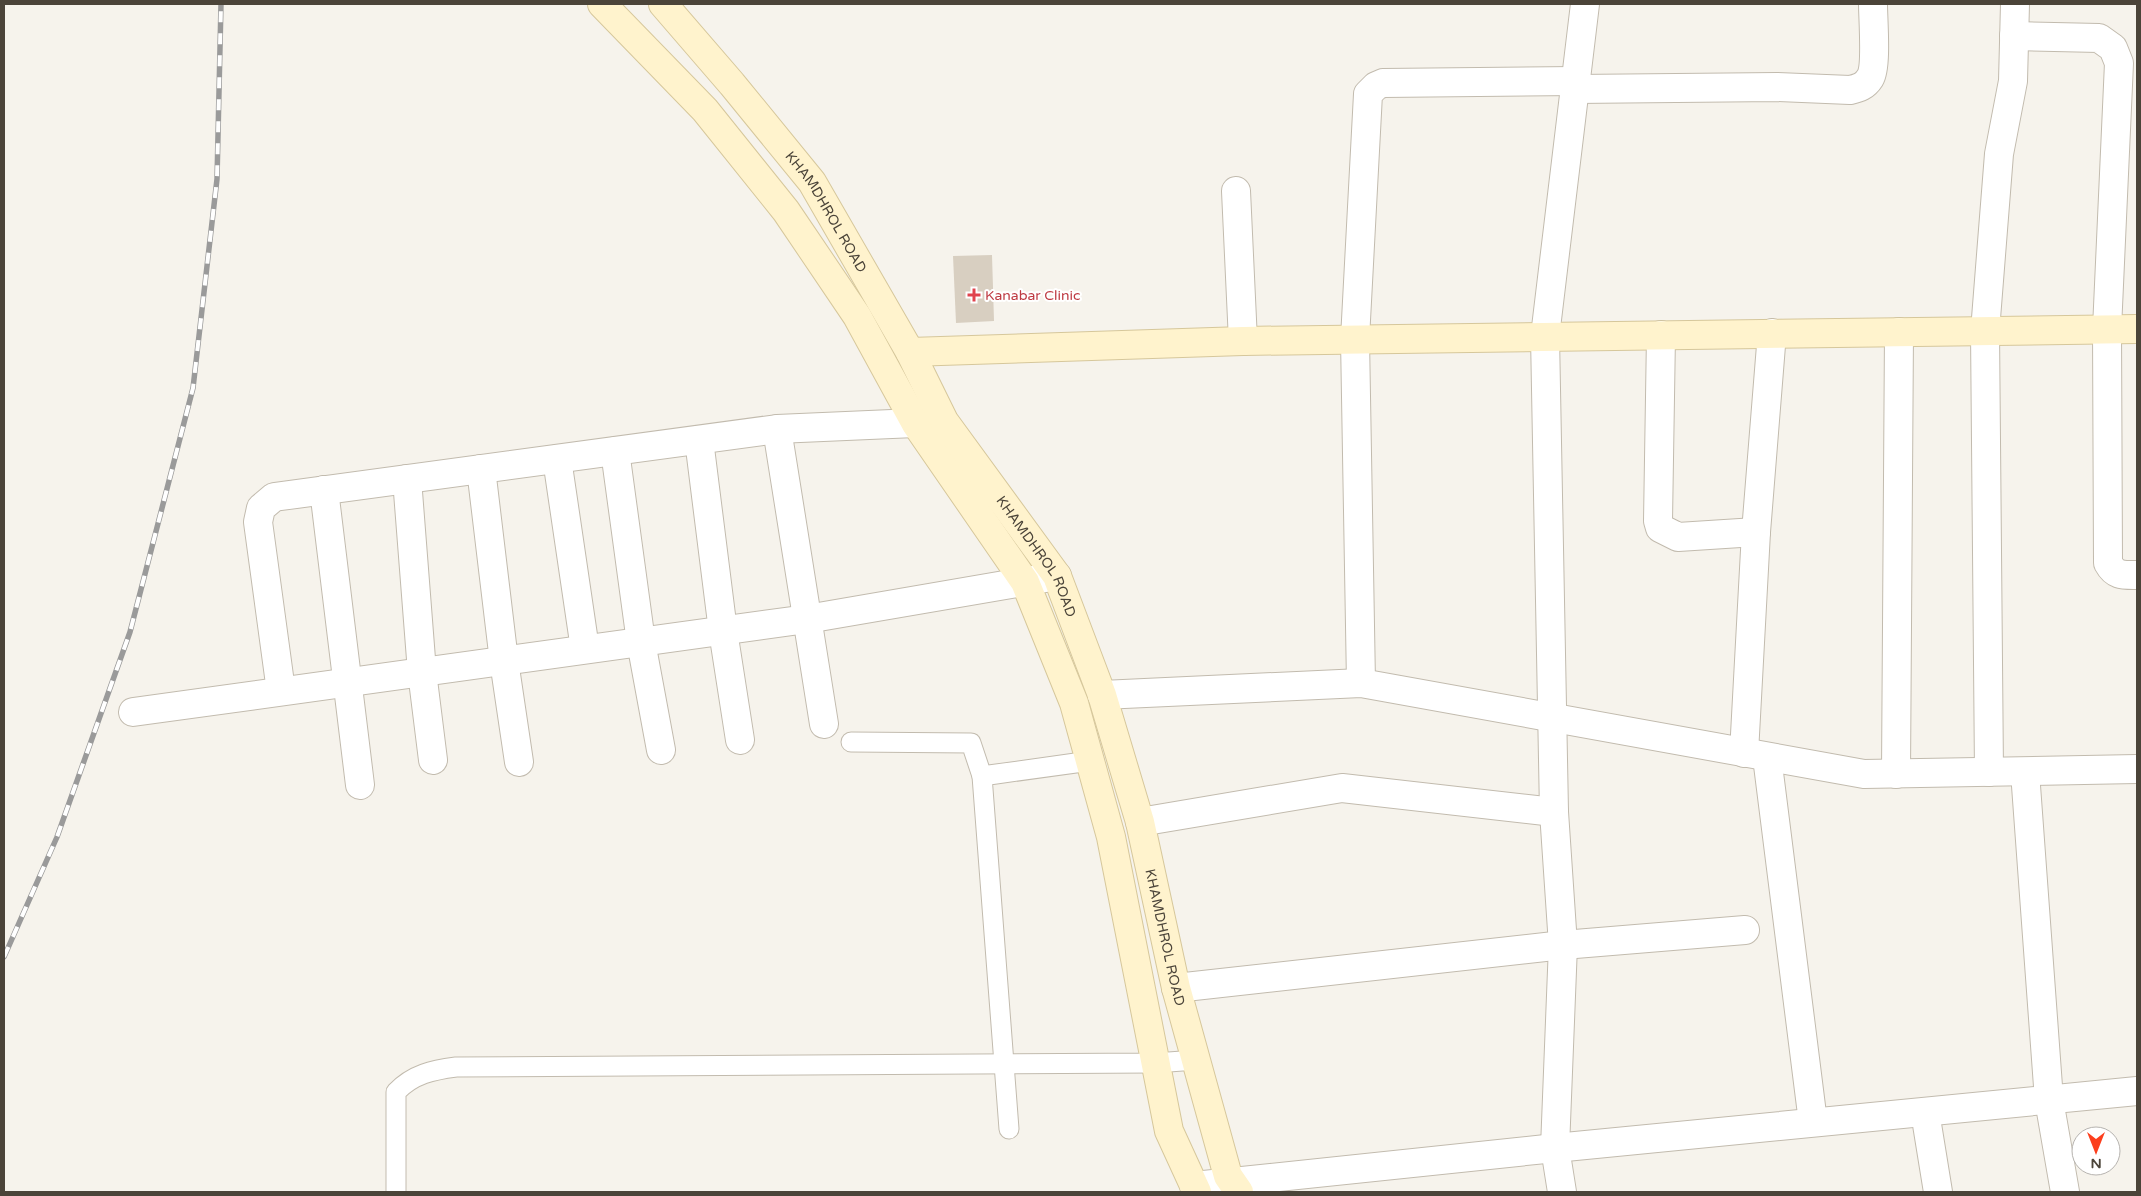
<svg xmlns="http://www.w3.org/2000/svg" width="2141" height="1196" viewBox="0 0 2141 1196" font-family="'Varela Round',sans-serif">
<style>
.building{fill:#d8cfc1}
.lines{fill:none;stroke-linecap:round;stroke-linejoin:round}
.lane-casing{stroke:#c2bbae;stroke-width:21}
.street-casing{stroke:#c2bbae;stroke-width:30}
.secondary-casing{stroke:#d6c79b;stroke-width:30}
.lane{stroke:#fff;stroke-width:19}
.street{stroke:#fff;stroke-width:28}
.secondary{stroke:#fff3cd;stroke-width:28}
.rail-casing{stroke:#9a9a9a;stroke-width:5.5}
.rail{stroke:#fff;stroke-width:4;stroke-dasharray:11;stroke-linecap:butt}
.health-dot{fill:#e0444e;stroke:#fff;stroke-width:2}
.labels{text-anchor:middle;stroke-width:4;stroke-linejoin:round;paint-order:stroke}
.street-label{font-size:14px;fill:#4b4439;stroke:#fff}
.health-label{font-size:14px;fill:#be3a42;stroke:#fff;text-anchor:start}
</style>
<rect width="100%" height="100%" fill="#f6f3ec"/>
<polygon class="building" points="992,255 994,321 956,323 953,256"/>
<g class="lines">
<defs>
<g id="lane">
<polyline points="851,742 971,743 982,776"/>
<polyline points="1009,1129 982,776 1090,761"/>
<path d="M396,1192V1092C413,1074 433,1070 456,1067L1155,1063L1196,1060"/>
</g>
<g id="street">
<path d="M2014,36L2099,38L2113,48L2119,63L2107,329L2108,563C2115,576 2123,575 2137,575"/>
<path d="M1575,89L1777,87L1850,90C1859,88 1865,86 1870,78C1877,67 1873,19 1873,4"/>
<polyline points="1236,191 1243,341"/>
<polyline points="1661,335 1658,521 1660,528 1678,537 1756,532"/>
<polyline points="777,429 824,724"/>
<polyline points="699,440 723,631 740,740"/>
<polyline points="615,451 641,642 661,750"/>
<polyline points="557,459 585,649"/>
<polyline points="481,469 504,661 519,762"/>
<polyline points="407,479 422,672 433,760"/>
<polyline points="324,490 360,785"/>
<polyline points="1361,683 1355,339 1368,94 1376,86 1383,83 1576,81"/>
<polyline points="281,691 258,522 261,508 274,497 777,429 938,422"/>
<polyline points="1102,695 1361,683 1864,774 2137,769"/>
<polyline points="133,712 807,619 1057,576"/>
<polyline points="1744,753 1756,532 1772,333"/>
<polyline points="1767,757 1813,1122"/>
<polyline points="1989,772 1985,331 1999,154 2013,81 2015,4"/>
<polyline points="2025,772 2049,1100 2065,1192"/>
<polyline points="1896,774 1899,332"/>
<polyline points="1140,822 1342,788 1554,812"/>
<polyline points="1176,988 1563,945 1745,930"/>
<polyline points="1925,1112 1938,1192"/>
<polyline points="1194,1186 1555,1148 2137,1091"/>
<polyline points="1562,1192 1555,1148 1563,945 1554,812 1545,336 1585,4"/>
</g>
<g id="secondary">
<polyline points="602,4 705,110 786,211 857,316 916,424 1025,582 1074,703 1111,837 1169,1131 1197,1192"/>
<path id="s1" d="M663,4L732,84L812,182L910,352L944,421L1057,576L1102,695L1140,822L1176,988L1228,1176L1239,1192"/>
<polyline points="910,352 1243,341 2137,329"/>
</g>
</defs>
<use href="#lane" class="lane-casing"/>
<use href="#street" class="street-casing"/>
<use href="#secondary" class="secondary-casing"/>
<use href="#lane" class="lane"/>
<use href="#street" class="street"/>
<use href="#secondary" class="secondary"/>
<defs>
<polyline id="rail" points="4,957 57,837 130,632 193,388 217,179 221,4"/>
</defs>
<use href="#rail" class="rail-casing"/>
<use href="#rail" class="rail"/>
</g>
<path class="health-dot" d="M971.5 287.5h5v5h5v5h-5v5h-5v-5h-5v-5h5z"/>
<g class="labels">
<g class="street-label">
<text dy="5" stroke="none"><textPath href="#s1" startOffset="265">KHAMDHROL ROAD</textPath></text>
<text dy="5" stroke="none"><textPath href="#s1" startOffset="670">KHAMDHROL ROAD</textPath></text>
<text dy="5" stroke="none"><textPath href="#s1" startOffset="1075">KHAMDHROL ROAD</textPath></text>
</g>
<g class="health-label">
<text x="985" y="300">Kanabar Clinic</text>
</g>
</g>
<rect width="2141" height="1196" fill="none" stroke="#4b4439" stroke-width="10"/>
<g transform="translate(2096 1151) rotate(180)"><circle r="24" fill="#ffffff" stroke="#b7b4b0"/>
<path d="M0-4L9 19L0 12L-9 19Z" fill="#fc3f1d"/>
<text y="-8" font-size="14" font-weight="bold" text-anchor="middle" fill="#4b4439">N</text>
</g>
</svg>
